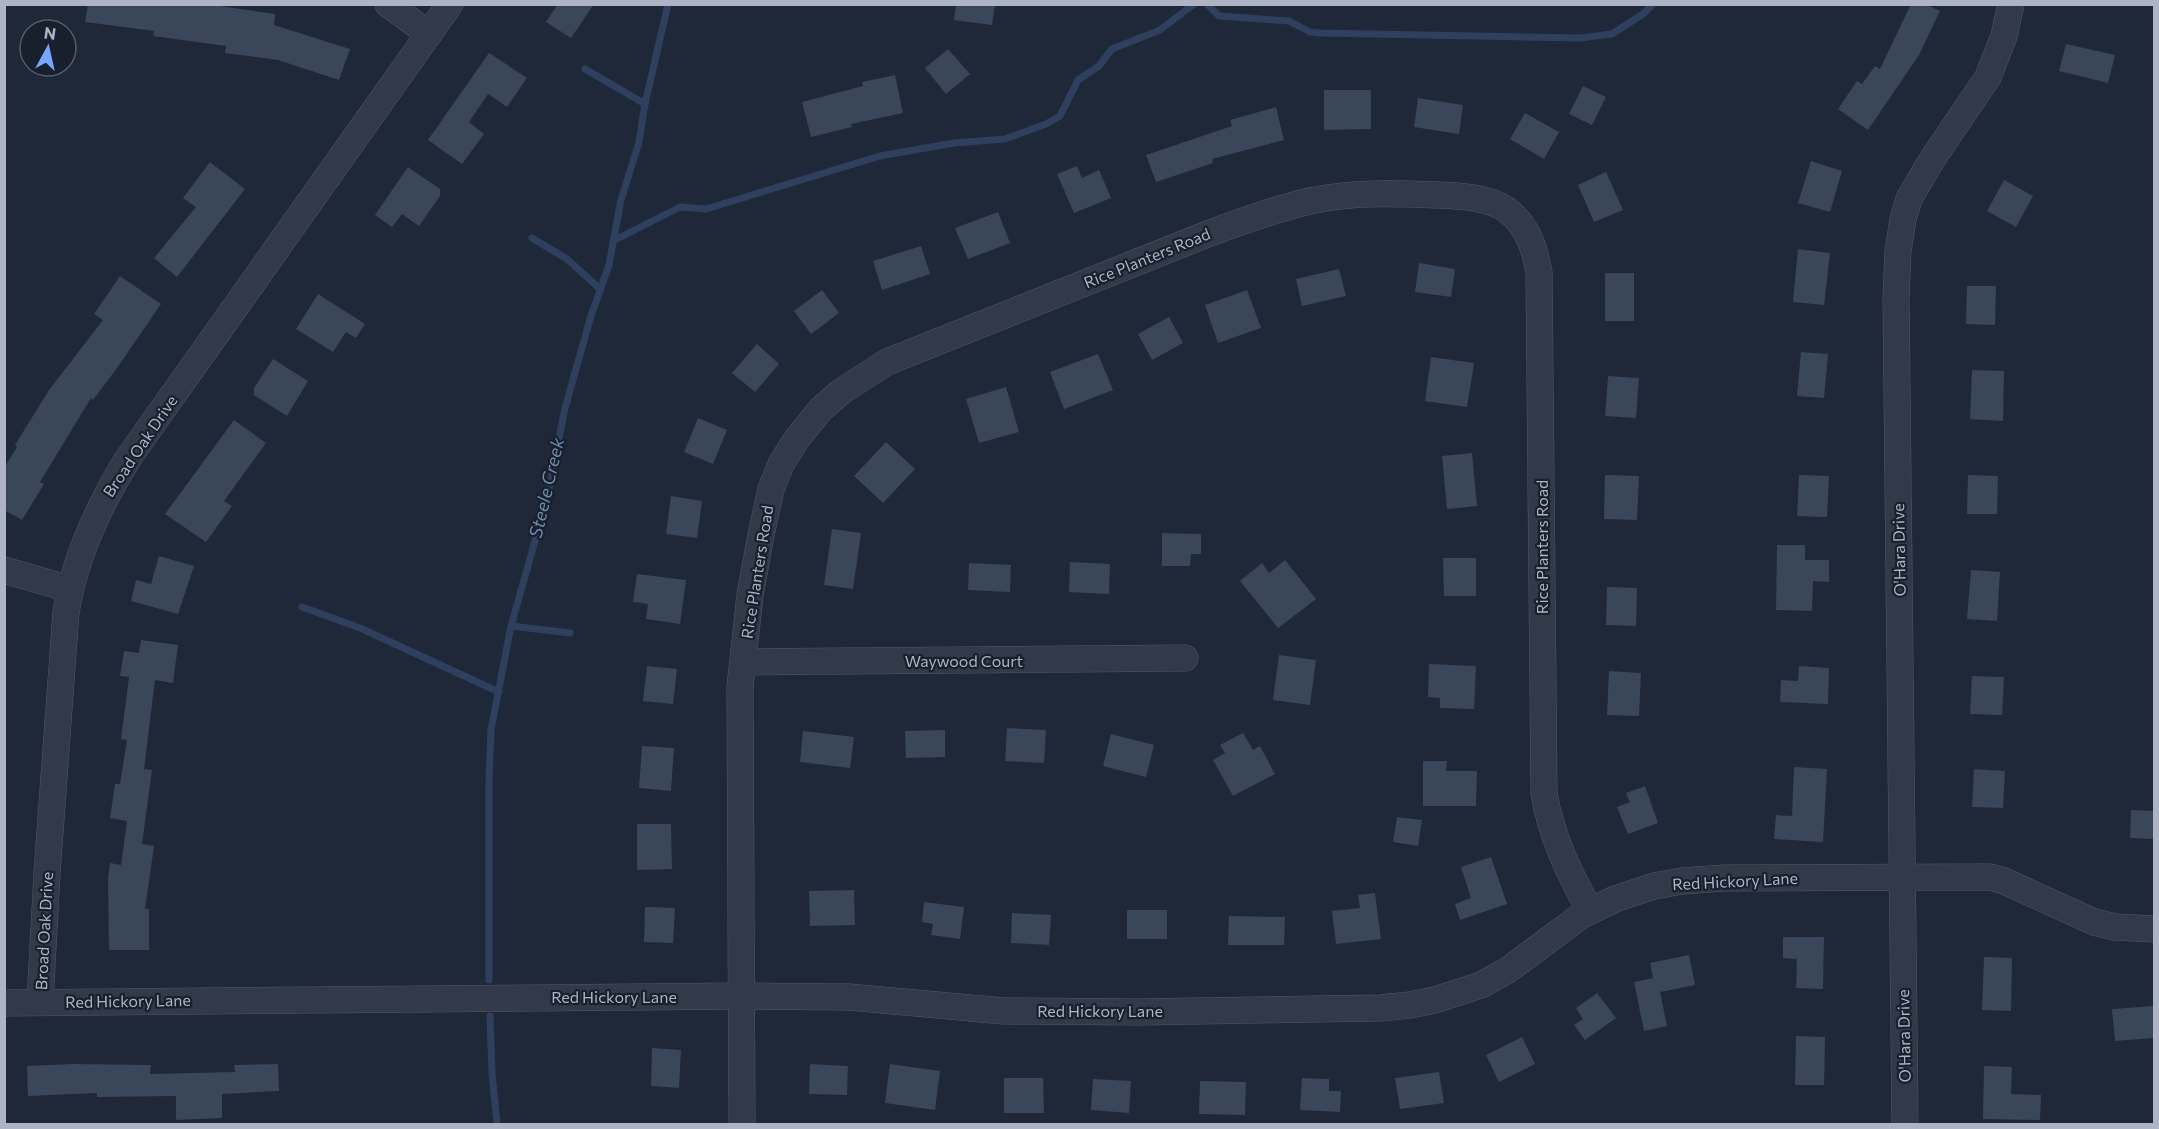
<svg xmlns="http://www.w3.org/2000/svg" width="2159" height="1129" viewBox="0 0 2159 1129" font-family="Commissioner,sans-serif">
<style>
.lines{fill:none;stroke-linecap:round;stroke-linejoin:round}
.stream{stroke:#2f405f;stroke-width:7}
.building{fill:#3a4659}
.street-casing{stroke:#505767;stroke-width:27}
.street{stroke:#323a49;stroke-width:26}
.labels{text-anchor:middle;stroke-width:4.5;stroke-linejoin:round;paint-order:stroke}
.street-label{font-size:16px;fill:#acb4c6;stroke:#181f2d}
.water-label{font-size:18px;font-style:italic;fill:#7289b1;stroke:#181f2d}
</style>
<rect width="100%" height="100%" fill="#1e2838"/>
<g class="lines">
<g class="stream">
<polyline points="1207,4 1219,16 1289,21 1310,32 1320,33 1580,38 1612,34 1643,14 1653,4"/>
<polyline points="585,69 645,104"/>
<polyline points="532,238 567,259 600,289"/>
<polyline points="613,241 680,207 706,209 880,156 954,143 1005,139 1046,124 1060,116 1078,80 1099,66 1112,49 1160,30 1194,4"/>
<polyline points="302,607 360,628 499,692"/>
<polyline points="511,626 570,633"/>
<polyline points="489,980 489,780 491,730 511,626 548,495 565,408 591,316 609,265 621,200 639,142 645,104 668,4"/>
<polyline points="490,1016 492,1073 497,1124"/>
</g>
</g>
<g class="building">
<polygon points="88,4 206,4 275,14 274,25 350,49 339,80 278,60 225,53 226,46 153,36 154,31 85,22"/>
<polygon points="558,4 594,4 571,38 546,22"/>
<polygon points="956,4 995,4 992,25 954,20"/>
<polygon points="1911,4 1925,4 1940,11 1919,55 1868,130 1838,109 1857,81 1862,84 1875,66 1880,69"/>
<polygon points="2066,44 2115,55 2108,83 2059,71"/>
<polygon points="948,49 970,74 946,94 925,68"/>
<polygon points="489,53 527,78 507,107 488,94 469,122 484,134 462,164 428,140"/>
<polygon points="895,75 903,113 851,124 852,127 811,137 802,102 863,86 862,82"/>
<polygon points="1583,86 1606,97 1592,125 1569,114"/>
<polygon points="1324,90 1371,90 1371,129 1324,130"/>
<polygon points="1418,98 1463,105 1459,134 1414,127"/>
<polygon points="1276,107 1284,140 1212,159 1213,163 1156,182 1146,155 1232,126 1230,120"/>
<polygon points="1525,113 1559,132 1544,159 1510,139"/>
<polygon points="1811,161 1842,171 1830,212 1798,203"/>
<polygon points="210,162 245,189 177,277 154,258 196,207 183,198"/>
<polygon points="1077,166 1082,178 1099,170 1111,198 1074,213 1057,174"/>
<polygon points="408,167 440,189 440,196 419,226 402,214 392,227 375,215"/>
<polygon points="1606,172 1623,210 1594,222 1578,185"/>
<polygon points="2004,180 2033,196 2016,227 1987,211"/>
<polygon points="998,212 1010,243 968,259 955,228"/>
<polygon points="921,246 930,274 882,290 873,261"/>
<polygon points="1798,249 1830,253 1824,305 1793,302"/>
<polygon points="1419,263 1455,269 1451,297 1415,292"/>
<polygon points="1339,269 1346,296 1302,306 1296,279"/>
<rect x="1605" y="273" width="29" height="48"/>
<polygon points="120,276 161,304 117,368 93,400 91,398 40,482 44,484 22,520 4,510 4,468 17,447 15,445 49,390 103,320 94,314"/>
<polygon points="1967,286 1996,286 1995,325 1966,324"/>
<polygon points="822,290 839,313 811,334 794,311"/>
<polygon points="1247,290 1261,328 1218,343 1205,305"/>
<polygon points="318,294 365,324 356,338 346,332 333,352 296,329"/>
<polygon points="1169,317 1183,343 1152,360 1138,334"/>
<polygon points="757,344 779,364 755,392 732,373"/>
<polygon points="1801,352 1828,354 1824,398 1797,396"/>
<polygon points="1098,354 1113,390 1064,409 1050,372"/>
<polygon points="1431,357 1474,363 1467,407 1425,401"/>
<polygon points="273,359 308,381 287,416 254,395 254,388"/>
<polygon points="1972,370 2004,371 2003,421 1970,419"/>
<polygon points="1608,376 1639,378 1636,418 1605,416"/>
<polygon points="1006,387 1019,432 979,443 966,399"/>
<polygon points="698,418 727,430 713,464 684,452"/>
<polygon points="234,420 266,443 224,501 232,506 206,542 165,514"/>
<polygon points="886,442 915,469 883,503 854,476"/>
<polygon points="1472,453 1477,506 1447,509 1442,456"/>
<polygon points="1605,475 1639,476 1637,520 1604,519"/>
<polygon points="1799,475 1829,476 1827,517 1797,516"/>
<polygon points="1968,475 1998,476 1997,514 1967,514"/>
<polygon points="671,496 702,501 697,538 666,534"/>
<polygon points="832,529 861,533 853,589 824,585"/>
<polygon points="1162,533 1201,534 1201,554 1191,554 1190,566 1162,566"/>
<polygon points="1777,545 1805,545 1805,560 1829,560 1829,582 1813,581 1812,611 1776,610"/>
<polygon points="159,556 194,566 178,614 131,601 136,580 151,584"/>
<polygon points="1443,558 1476,558 1476,596 1444,596"/>
<polygon points="1285,560 1316,599 1278,628 1240,581 1262,563 1269,573"/>
<polygon points="1070,562 1110,564 1109,594 1069,592"/>
<polygon points="969,563 1011,565 1010,592 968,590"/>
<polygon points="1971,570 2000,572 1997,621 1967,619"/>
<polygon points="637,574 686,580 680,624 646,619 648,604 633,602"/>
<polygon points="1607,587 1637,588 1636,626 1606,625"/>
<polygon points="141,640 178,645 173,683 155,680 144,769 152,770 142,844 154,846 145,909 149,909 149,950 109,950 108,878 110,863 121,865 127,821 110,818 115,784 120,784 127,740 121,739 129,677 120,676 124,651 139,653"/>
<polygon points="1279,655 1316,660 1310,705 1273,700"/>
<polygon points="1429,664 1476,666 1474,709 1440,708 1440,698 1428,697"/>
<polygon points="647,666 677,669 673,704 643,701"/>
<polygon points="1799,666 1829,668 1828,704 1780,702 1781,680 1798,681"/>
<polygon points="1609,671 1641,673 1639,716 1607,715"/>
<polygon points="1972,676 2004,677 2002,715 1970,714"/>
<polygon points="1007,728 1046,730 1044,763 1005,761"/>
<polygon points="945,730 945,757 906,758 905,731"/>
<polygon points="803,731 854,737 850,768 800,762"/>
<polygon points="1243,733 1253,750 1260,746 1275,774 1233,796 1213,760 1225,753 1220,745"/>
<polygon points="1111,734 1154,745 1146,777 1103,766"/>
<polygon points="642,746 674,748 671,791 639,788"/>
<polygon points="1423,761 1447,761 1446,771 1477,771 1476,806 1423,806"/>
<polygon points="1794,767 1827,769 1823,842 1774,839 1776,815 1792,816"/>
<polygon points="1974,769 2005,771 2003,808 1972,807"/>
<polygon points="1645,786 1658,823 1628,834 1617,807 1630,802 1626,793"/>
<polygon points="2131,810 2154,811 2154,839 2130,838"/>
<polygon points="1397,817 1422,820 1418,846 1393,842"/>
<polygon points="637,824 671,824 672,869 637,870"/>
<polygon points="1491,857 1507,904 1460,920 1455,904 1471,898 1461,867"/>
<polygon points="854,890 855,925 810,926 809,891"/>
<polygon points="1375,893 1381,939 1336,944 1332,911 1360,908 1358,895"/>
<polygon points="924,902 964,907 960,939 931,935 933,924 922,922"/>
<polygon points="645,907 675,908 673,943 644,942"/>
<rect x="1127" y="910" width="40" height="29"/>
<polygon points="1012,913 1051,915 1049,945 1011,943"/>
<polygon points="1229,916 1285,917 1284,945 1228,945"/>
<polygon points="1783,937 1824,937 1823,989 1796,988 1797,959 1783,958"/>
<polygon points="1689,955 1695,985 1660,992 1667,1026 1644,1031 1634,982 1653,978 1650,963"/>
<polygon points="1984,957 2012,958 2011,1011 1982,1010"/>
<polygon points="1597,993 1616,1018 1585,1040 1574,1025 1583,1019 1576,1008"/>
<polygon points="2154,1006 2154,1038 2115,1041 2112,1009"/>
<polygon points="1796,1036 1825,1037 1824,1085 1795,1085"/>
<polygon points="1522,1037 1535,1064 1499,1082 1486,1055"/>
<polygon points="652,1048 681,1050 679,1088 651,1086"/>
<polygon points="72,1064 151,1065 150,1074 235,1072 234,1065 278,1064 279,1091 222,1094 222,1118 176,1120 176,1096 97,1097 97,1093 28,1096 27,1066"/>
<polygon points="810,1064 848,1066 847,1095 809,1094"/>
<polygon points="890,1064 940,1071 935,1110 885,1103"/>
<polygon points="1984,1066 2012,1067 2011,1094 2041,1095 2040,1120 1983,1119"/>
<polygon points="1439,1072 1444,1103 1400,1109 1395,1078"/>
<polygon points="1004,1078 1043,1078 1044,1113 1004,1113"/>
<polygon points="1302,1078 1329,1079 1329,1091 1341,1091 1340,1112 1300,1110"/>
<polygon points="1093,1079 1131,1081 1129,1113 1091,1110"/>
<polygon points="1200,1081 1246,1082 1245,1115 1199,1114"/>
</g>
<g class="lines">
<defs>
<g id="street">
<polyline points="388,4 429,34"/>
<polyline points="4,570 70,589"/>
<polyline points="743,662 1185,658"/>
<path d="M40,1002L47,873L66,612C75,557 99,505 129,457L450,4"/>
<polyline points="4,1003 740,996 849,997 1004,1011 1139,1012 1380,1008 1410,1005 1435,1000 1481,985 1508,970 1582,915 1615,899 1654,886 1682,881 1725,878 1990,877 2004,881 2094,922 2115,927 2154,929"/>
<path d="M742,1124L740,687L750,595L761,535L771,489L781,464L796,440L821,409L842,391L887,362L1210,233C1243,221 1275,209 1310,201C1351,192 1395,193 1437,195C1459,196 1489,197 1507,210C1528,226 1535,249 1539,273L1544,793C1551,836 1569,873 1590,911"/>
<polyline points="1905,1124 1896,297 1898,251 1903,219 1909,199 1931,161 1988,77 2004,36 2011,4"/>
</g>
</defs>
<use href="#street" class="street-casing"/>
<use href="#street" class="street"/>
</g>
<g class="labels">
<g class="street-label">
<text transform="translate(1147 258) rotate(-22)" y="6">Rice Planters Road</text>
<text transform="translate(140 446) rotate(-56)" y="6">Broad Oak Drive</text>
<text transform="translate(1542 547) rotate(-90)" y="6">Rice Planters Road</text>
<text transform="translate(1899 550) rotate(-91)" y="6">O'Hara Drive</text>
<text transform="translate(757 572) rotate(-81)" y="6">Rice Planters Road</text>
<text x="964" y="667">Waywood Court</text>
<text transform="translate(1735 881) rotate(-3)" y="6">Red Hickory Lane</text>
<text transform="translate(44 931) rotate(-87)" y="6">Broad Oak Drive</text>
<text x="614" y="1003">Red Hickory Lane</text>
<text transform="translate(128 1001) rotate(-1)" y="6">Red Hickory Lane</text>
<text x="1100" y="1017">Red Hickory Lane</text>
<text transform="translate(1904 1036) rotate(-91)" y="6">O'Hara Drive</text>
</g>
<g class="water-label">
<text transform="translate(547 488) rotate(-77)" y="6">Steele Creek</text>
</g>
</g>
<rect width="2159" height="1129" fill="none" stroke="#acb4c6" stroke-width="12"/>
<g transform="translate(48 48) rotate(8)"><circle r="28" fill="#181f2d" stroke="#535b6a" stroke-width="1.5"/>
<path d="M0-4.5L10 22L0 15L-10 22Z" fill="#78a4ff"/>
<text y="-9" font-size="16" font-weight="bold" text-anchor="middle" fill="#acb4c6">N</text>
</g>
</svg>
